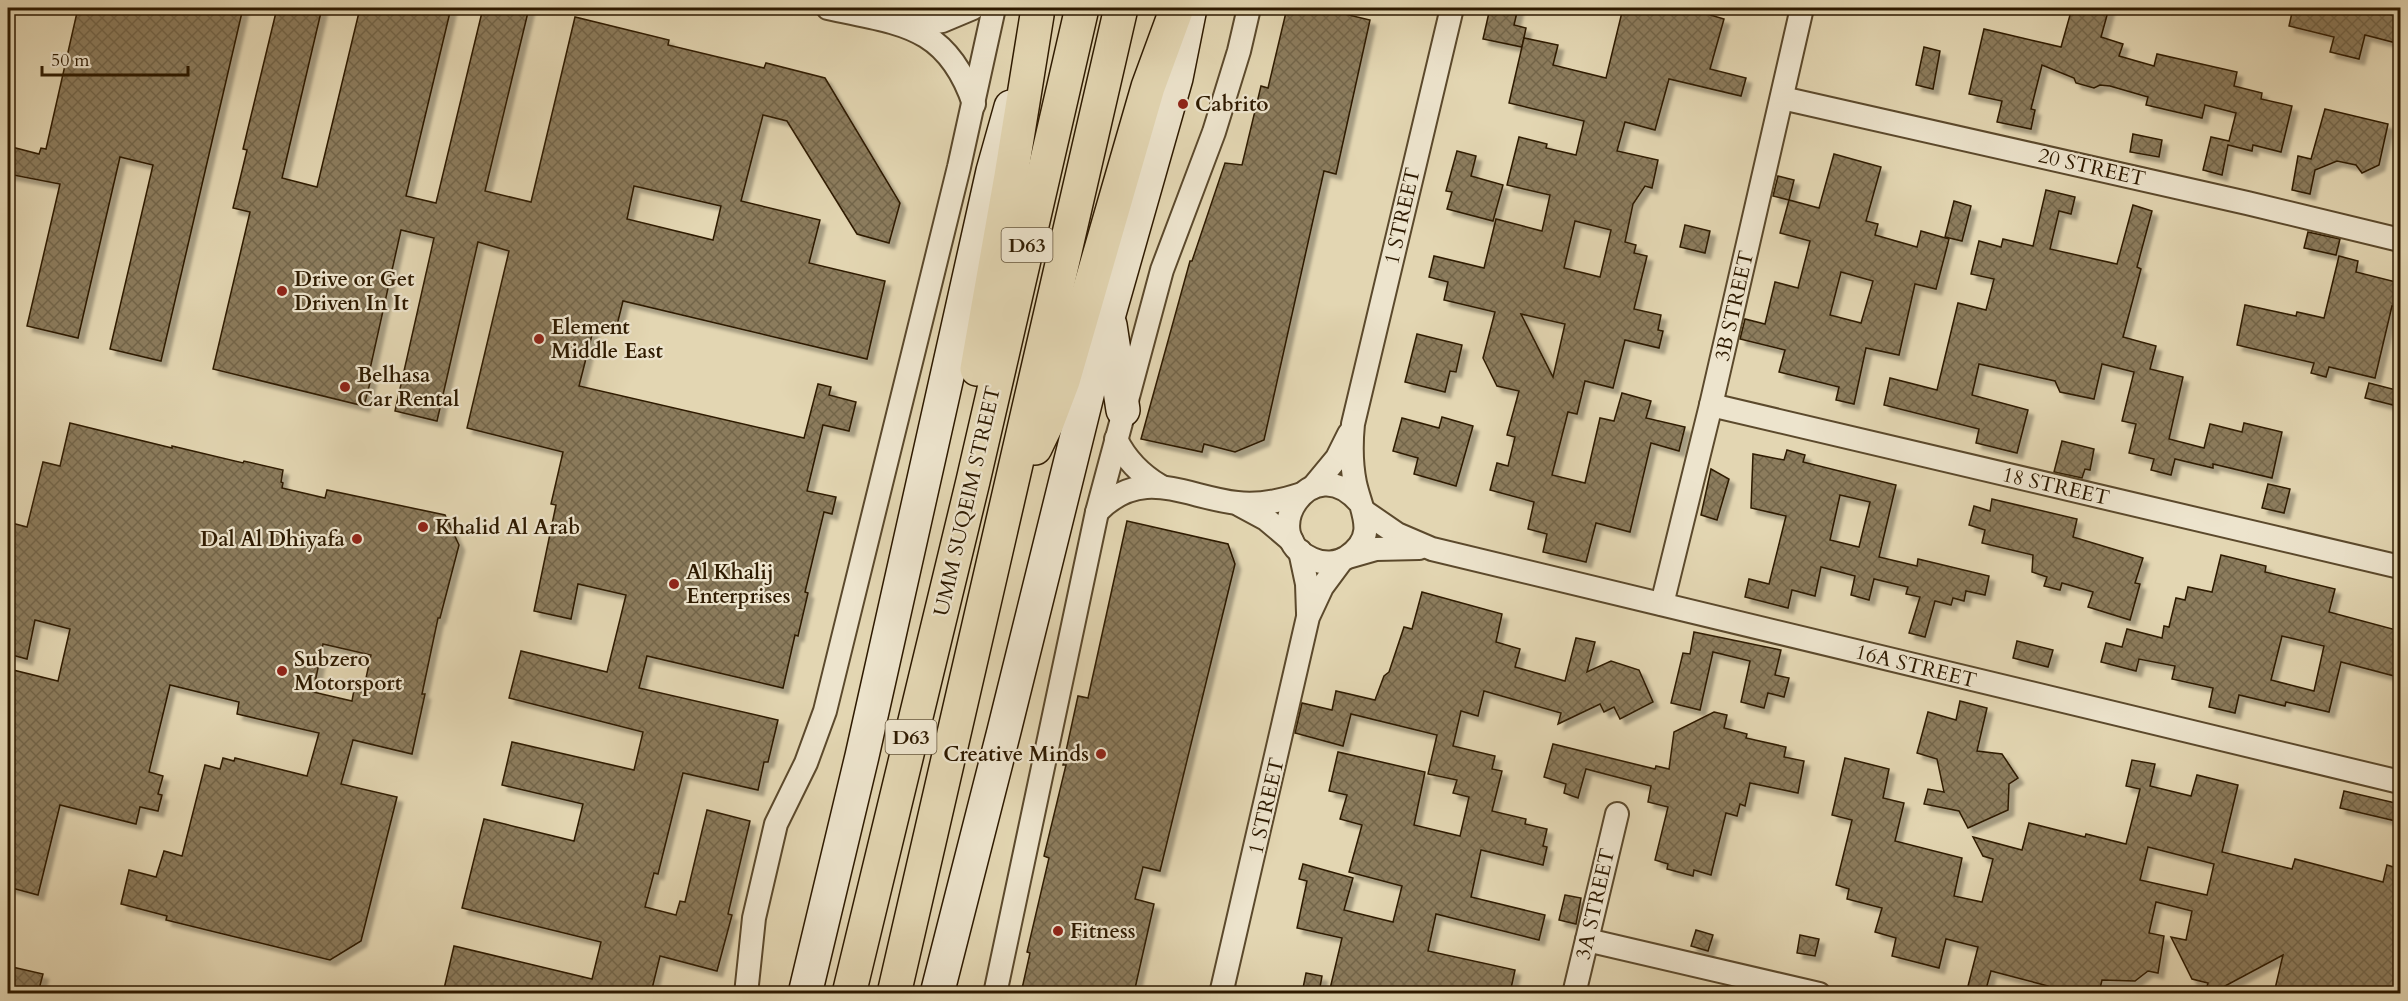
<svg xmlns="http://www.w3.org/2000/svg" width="2408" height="1001" viewBox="0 0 2408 1001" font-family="Cardo,serif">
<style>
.building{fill:url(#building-cross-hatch);stroke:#2e1a00;stroke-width:1.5;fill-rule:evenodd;filter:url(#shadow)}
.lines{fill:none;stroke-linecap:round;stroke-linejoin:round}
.minor-casing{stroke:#5b492c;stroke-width:26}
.secondary-casing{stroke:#2e1a00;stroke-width:36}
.primary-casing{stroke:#2e1a00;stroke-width:36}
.minor{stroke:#ede4cd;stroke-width:22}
.secondary{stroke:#ede4cd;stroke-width:33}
.primary{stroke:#e3d6b2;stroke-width:33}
.poi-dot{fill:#8f2418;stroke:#ede4cd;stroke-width:2}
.labels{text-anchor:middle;stroke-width:4.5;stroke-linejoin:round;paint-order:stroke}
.shield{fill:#ede4cd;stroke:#67573e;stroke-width:1.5}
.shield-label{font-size:20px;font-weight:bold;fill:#2e1a00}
.poi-label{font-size:21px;font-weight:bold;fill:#2e1a00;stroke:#ede4cd;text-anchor:start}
.street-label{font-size:21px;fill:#2e1a00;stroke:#ede4cd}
</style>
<defs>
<pattern id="building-cross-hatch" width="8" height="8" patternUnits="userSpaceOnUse" patternTransform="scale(1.5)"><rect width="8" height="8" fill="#8c7c5d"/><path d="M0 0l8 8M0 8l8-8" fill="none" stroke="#73654a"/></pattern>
<filter id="shadow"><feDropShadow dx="5.5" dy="5.5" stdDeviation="1.5" flood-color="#0004"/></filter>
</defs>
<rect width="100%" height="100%" fill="#e3d6b2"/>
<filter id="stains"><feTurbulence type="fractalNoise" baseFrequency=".00333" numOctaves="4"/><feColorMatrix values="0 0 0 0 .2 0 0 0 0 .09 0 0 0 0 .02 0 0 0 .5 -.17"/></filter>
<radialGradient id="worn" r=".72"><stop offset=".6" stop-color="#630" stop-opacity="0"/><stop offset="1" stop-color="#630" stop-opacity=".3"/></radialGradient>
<g class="building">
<polygon points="78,8 243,8 161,361 110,349 153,165 120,157 78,338 27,326 60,184 8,174 8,146 39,154 41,148 46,149"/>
<path d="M277,8H322L282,178L317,187L360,8H451L406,196L436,203L483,8H529L485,191L531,202L575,17L669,40L668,45L764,68L766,63L825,78L900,203L889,243L857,234L787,121L763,115L741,201L820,220L809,263L885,281L867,359L623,301L616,329L595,323L579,386L804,438L818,384L831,387L829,395L856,402L849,431L823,425L807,491L836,497L832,514L824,512L805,592L808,593L798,636L795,635L783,688L647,656L639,688L778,720L768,762H764L758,790L683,773L658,874L654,873L645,907L676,915L680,901L685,902L707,810L750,821L728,914L732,915L717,971L660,956L651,993H443L454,946L592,979L601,942L462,908L484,819L574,841L583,804L502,785L512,742L634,770L643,732L509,698L521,651L607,672L626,595L578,584L571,619L534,611L556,505L551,504L563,452L467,428L509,251L478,242L437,421L395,411L434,238L401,230L368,378L371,379L364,406L213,369L250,212L233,208L247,150L243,149ZM634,186L721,206L713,240L627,219Z"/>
<polygon points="1287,8 1333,8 1332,11 1370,20 1336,174 1324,171 1264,440 1235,452 1204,444 1202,452 1141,439 1190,261 1192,261 1225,163 1242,165 1261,86 1268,88"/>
<polygon points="1490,8 1518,8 1514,25 1526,28 1522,47 1483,39"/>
<path d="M1623,8H1708L1707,14L1724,19L1710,69L1746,78L1741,96L1669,79L1655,130L1625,122L1617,151L1658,160L1652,188L1645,186L1633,204L1625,242L1636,245L1634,253L1647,256L1634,309L1661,315L1658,330L1663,331L1659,348L1625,340L1613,388L1585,381L1577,414L1568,412L1552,475L1585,483L1600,418L1614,421L1622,393L1651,401L1646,418L1685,427L1679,451L1651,443L1630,532L1596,523L1586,562L1543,552L1547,534L1528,529L1534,502L1490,490L1497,463L1508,466L1515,437L1507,435L1519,391L1497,386L1483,358L1495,312L1444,300L1448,282L1429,277L1434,256L1484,268L1496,219L1542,231L1550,195L1507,185L1519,137L1547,144L1546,148L1576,155L1584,121L1509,103L1524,38L1558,45L1553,65L1606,78ZM1575,221L1611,230L1600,277L1564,268ZM1521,314L1565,324L1553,377Z"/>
<polygon points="2072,8 2109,8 2101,37 2123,44 2119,56 2154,66 2157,54 2237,72 2234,86 2262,93 2261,99 2292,106 2281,152 2253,145 2252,151 2228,145 2222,175 2203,170 2211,137 2229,141 2236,113 2205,105 2202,118 2146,105 2148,97 2110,86 2100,85 2094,88 2076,83 2074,78 2042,65 2031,109 2035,110 2031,129 1997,122 2002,101 1969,94 1984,29 2061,47"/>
<polygon points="2293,8 2400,8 2400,44 2365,35 2359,59 2330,52 2334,37 2289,26"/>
<polygon points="1924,47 1940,51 1933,89 1916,85"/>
<polygon points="2325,109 2388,124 2379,165 2362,173 2356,165 2337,161 2315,170 2310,194 2292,190 2298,156 2311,159"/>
<polygon points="2133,134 2162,140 2159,157 2130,152"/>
<polygon points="1457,151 1476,156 1471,176 1503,185 1493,221 1447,209 1452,192 1446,191"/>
<path d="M1834,154L1881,167L1866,221L1878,224L1875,235L1917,247L1921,231L1949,239L1936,289L1915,284L1899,355L1866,348L1854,404L1836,400L1839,387L1779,372L1785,350L1740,339L1745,319L1765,324L1775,282L1798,288L1810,241L1780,233L1789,200L1819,208ZM1841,272L1873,281L1861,323L1830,315Z"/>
<polygon points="1778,176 1794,180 1789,200 1773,196"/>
<polygon points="2046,190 2075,197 2071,214 2059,211 2050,249 2117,264 2133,205 2152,211 2137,267 2141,269 2123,337 2156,346 2150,369 2183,377 2169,439 2204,448 2210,424 2242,432 2244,423 2282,432 2272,478 2213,464 2213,468 2175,459 2171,475 2151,470 2154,459 2129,453 2136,424 2122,421 2134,372 2102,364 2094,399 2060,392 2055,381 1979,364 1972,395 2028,410 2017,453 1976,443 1979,429 1884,405 1890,378 1937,390 1958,303 1986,310 1994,279 1971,274 1979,241 2001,247 2003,239 2033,246"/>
<polygon points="1954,201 1971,206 1962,241 1945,237"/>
<polygon points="1685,225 1710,231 1705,253 1680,247"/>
<polygon points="2308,232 2340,239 2336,255 2304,248"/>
<polygon points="2339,256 2358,261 2356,272 2400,283 2400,308 2392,306 2375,378 2329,367 2326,377 2311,373 2314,363 2237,345 2245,305 2296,316 2297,312 2324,318"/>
<polygon points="1417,334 1462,345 1456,372 1450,371 1445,392 1405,382"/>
<polygon points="2369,383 2400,391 2397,406 2365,398"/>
<polygon points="1442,417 1473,426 1456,486 1414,474 1418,458 1393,451 1402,418 1439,428"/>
<path d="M70,423L172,448V446L243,463L244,461L283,470L281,482L283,483L282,488L325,498L327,490L445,515L459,545L440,618H438L422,694H425L412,754L353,740L341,784L397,797L361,941L330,960L166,920L167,916L121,904L129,870L156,877L164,851L182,856L205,765L220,769L223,758L234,761L235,758L307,776L319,733L237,714L239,702L170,685L149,772L163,776L158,794L162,795L158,811L140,807L136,824L60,805L38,895L8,887V692L13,670L58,681L70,629L35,620L27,659L8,654V610L13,585H8V522L27,527L43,462L60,466ZM323,644L371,655L363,692L354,690L352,701L313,692Z"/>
<polygon points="2062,441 2094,449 2090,470 2085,469 2082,478 2054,472"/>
<path d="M1787,450L1805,455L1803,462L1896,485L1879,557L1917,566L1918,559L1989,576L1985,595L1966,591L1964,601L1953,598L1951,605L1935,601L1925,637L1909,633L1920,597L1906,594L1908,587L1874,579L1869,600L1851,595L1855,576L1821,567L1815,596L1792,590L1788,608L1745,597L1749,579L1769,584L1786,516L1751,508L1753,454L1784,460ZM1840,495L1870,502L1859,547L1830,540Z"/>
<polygon points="1711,469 1729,479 1717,520 1701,515"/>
<polygon points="2268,484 2290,489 2284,513 2262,508"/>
<polygon points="1992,499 2077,519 2073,537 2143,558 2135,583 2140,584 2130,620 2088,607 2093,592 2062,583 2060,590 2044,586 2047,577 2032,572 2033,555 1982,543 1985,530 1969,525 1974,506 1990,511"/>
<polygon points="1127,521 1228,544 1235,564 1160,871 1143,867 1135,899 1154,904 1134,993 1021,993 1030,953 1027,952 1049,858 1044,856 1066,765 1063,765 1078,696 1088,698"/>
<path d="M2221,555L2266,566L2265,572L2335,589L2329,612L2400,631V666L2398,677L2341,662L2329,712L2286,702L2285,706L2239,695L2235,713L2209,707L2213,688L2172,679L2175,666L2139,659L2136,671L2101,662L2106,643L2122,647L2127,629L2162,638L2164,626L2169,627L2176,598L2185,600L2188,587L2212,592ZM2282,636L2324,646L2314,691L2271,680Z"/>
<polygon points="1422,592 1502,614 1496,642 1520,649 1515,667 1565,681 1576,638 1595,642 1587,672 1611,661 1639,670 1653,702 1620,719 1614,707 1604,712 1600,704 1558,724 1561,713 1484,691 1478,716 1461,711 1453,746 1495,756 1492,769 1502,771 1492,811 1526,819 1525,824 1547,829 1543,846 1547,847 1543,865 1481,850 1471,897 1545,915 1539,940 1436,914 1428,951 1515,970 1510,993 1349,993 1330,989 1342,938 1297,928 1307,881 1299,879 1303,864 1353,878 1344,910 1393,922 1402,886 1349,872 1362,825 1340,819 1347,795 1329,791 1338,752 1425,772 1414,825 1460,836 1469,797 1453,793 1457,780 1428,774 1437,735 1351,714 1343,746 1295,733 1302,703 1332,710 1336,691 1375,700 1384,676 1389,672 1404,627 1412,629"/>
<polygon points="1694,632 1781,650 1775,675 1789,678 1784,697 1768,693 1764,708 1741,702 1750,661 1713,652 1700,710 1671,703 1683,653 1690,654"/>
<polygon points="2017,641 2053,650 2048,667 2013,658"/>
<polygon points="1960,701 1987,708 1977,751 2002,754 2018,778 2009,784 2008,810 1968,828 1959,811 1924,804 1928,789 1944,792 1937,759 1917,753 1928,712 1956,720"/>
<polygon points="1714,712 1727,715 1724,728 1747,734 1746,738 1786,747 1784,757 1804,761 1798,793 1750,783 1745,806 1740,804 1737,816 1726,813 1711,875 1694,870 1693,876 1667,869 1668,864 1655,860 1668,807 1648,802 1651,786 1586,769 1578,798 1564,793 1566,784 1544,777 1553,744 1655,769 1656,766 1669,769 1674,732"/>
<path d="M1845,758L1889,769L1883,798L1904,803L1895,841L1962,858L1954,896L1982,902L1993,859L1983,856L1973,837L2022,850L2029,823L2085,837L2086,834L2126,844L2140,789L2126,786L2132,760L2155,764L2150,786L2191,796L2197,775L2238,785L2222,852L2292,869L2295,859L2383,882L2387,865L2400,869V993H2274L2283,955L2212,993H2205L2208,983L2192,979L2171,937L2186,940L2192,911L2156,902L2149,933L2164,936L2158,973L2148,971L2135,981L2102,980L2099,993H2046L2048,986L1991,971L1985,993L1967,990L1978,947L1946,939L1939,968L1892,956L1896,938L1875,932L1882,908L1847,899L1849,889L1836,885L1852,820L1832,815ZM2148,847L2214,864L2207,895L2140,880Z"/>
<polygon points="2344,791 2400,804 2400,822 2340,808"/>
<polygon points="1565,895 1581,898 1576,924 1559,920"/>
<polygon points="1696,930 1713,935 1708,951 1691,946"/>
<polygon points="1800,935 1819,939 1815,956 1797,953"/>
<polygon points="8,966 43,974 38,993 8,993"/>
<polygon points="1306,973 1322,976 1319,993 1302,993"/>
</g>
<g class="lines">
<defs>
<g id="minor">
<path d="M828,8C900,24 947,24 974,104"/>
<polyline points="909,26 942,21 973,8"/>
<polyline points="1782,98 2247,203 2400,240"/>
<polyline points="1711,405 2400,567"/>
<path d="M1116,439C1126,460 1140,474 1160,486"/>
<polyline points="1313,487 1337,458 1349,434"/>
<path d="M1360,503C1312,446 1255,536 1312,559C1323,564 1337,564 1347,557C1379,536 1361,511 1355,483C1351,463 1351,444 1353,424L1452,8"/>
<polyline points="1240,505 1266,519 1292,541"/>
<path d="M1097,512C1142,465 1185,497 1237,503C1260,506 1281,501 1302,494"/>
<polyline points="1365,512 1397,534 1432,549 2400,782"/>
<polyline points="1300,551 1307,584 1308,613"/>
<polyline points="1348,557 1376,549 1419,548"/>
<polyline points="1662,604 1711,405 1802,8"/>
<polyline points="1587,940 1819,994"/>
<polyline points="746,994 754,918 776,824 806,763 825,711 959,167 994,8"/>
<polyline points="995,994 1097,512 1162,270 1214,132 1239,51 1249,8"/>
<polyline points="1221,994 1308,617 1322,587 1342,560"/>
<polyline points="1574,994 1617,814"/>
</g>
<g id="secondary">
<polyline points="1110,325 1123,410"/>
<polyline points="805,994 862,756 993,171 1011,107"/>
<polyline points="937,994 1004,731 1095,363 1176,78 1190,8"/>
</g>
<g id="primary">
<polyline points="977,369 1011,176 1037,15"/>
<polyline points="1035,448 1047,423 1063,381 1148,87 1177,8"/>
<polyline points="849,994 973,481 1082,8"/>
<polyline points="894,994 1121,8"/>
</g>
</defs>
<use href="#minor" class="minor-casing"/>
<use href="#secondary" class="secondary-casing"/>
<use href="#primary" class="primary-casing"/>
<use href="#minor" class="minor"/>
<use href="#secondary" class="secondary"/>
<use href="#primary" class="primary"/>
</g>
<g class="poi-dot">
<circle cx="1183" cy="104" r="6"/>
<circle cx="282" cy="291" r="6"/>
<circle cx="539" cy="339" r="6"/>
<circle cx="345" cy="387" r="6"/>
<circle cx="423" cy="527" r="6"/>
<circle cx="357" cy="539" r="6"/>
<circle cx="674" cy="584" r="6"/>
<circle cx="282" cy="671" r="6"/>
<circle cx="1101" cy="754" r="6"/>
<circle cx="1058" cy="931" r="6"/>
</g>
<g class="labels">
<g class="shield">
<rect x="1001.5" y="228" width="51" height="34" rx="4.5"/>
<rect x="885.5" y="720" width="51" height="34" rx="4.5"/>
</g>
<g class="shield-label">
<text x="1027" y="252">D63</text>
<text x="911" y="744">D63</text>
</g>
<g class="poi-label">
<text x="1195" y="111">Cabrito</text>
<text x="294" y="286">Drive or Get<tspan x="294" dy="24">Driven In It</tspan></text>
<text x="551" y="334">Element<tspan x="551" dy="24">Middle East</tspan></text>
<text x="357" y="382">Belhasa<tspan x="357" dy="24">Car Rental</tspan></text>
<text x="435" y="534">Khalid Al Arab</text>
<text x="345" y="546" text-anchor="end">Dal Al Dhiyafa</text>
<text x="686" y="579">Al Khalij<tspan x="686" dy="24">Enterprises</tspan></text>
<text x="294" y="666">Subzero<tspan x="294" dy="24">Motorsport</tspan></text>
<text x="1089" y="761" text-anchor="end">Creative Minds</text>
<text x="1070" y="938">Fitness</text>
</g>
<g class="street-label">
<text transform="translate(2092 167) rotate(13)" y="7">20 STREET</text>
<text transform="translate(1402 216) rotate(-77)" y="7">1 STREET</text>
<text transform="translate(1734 306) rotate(-77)" y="7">3B STREET</text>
<text transform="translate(2056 486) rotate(13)" y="7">18 STREET</text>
<text transform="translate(967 501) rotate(-77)" y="7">UMM SUQEIM STREET</text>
<text transform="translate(1916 666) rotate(14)" y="7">16A STREET</text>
<text transform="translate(1266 806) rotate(-77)" y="7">1 STREET</text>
<text transform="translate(1595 904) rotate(-77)" y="7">3A STREET</text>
</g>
</g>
<rect width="2408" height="1001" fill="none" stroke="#e3d6b2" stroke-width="30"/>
<rect x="9" y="9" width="2390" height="983" fill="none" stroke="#2e1a00" stroke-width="3"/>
<rect x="15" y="15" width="2378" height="971" fill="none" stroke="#2e1a00" stroke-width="1.5"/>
<path d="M42 66v9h146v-9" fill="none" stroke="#2e1a00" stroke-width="3"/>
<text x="51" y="66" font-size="18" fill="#2e1a00" stroke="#ede4cd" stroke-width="4.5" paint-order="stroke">50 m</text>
<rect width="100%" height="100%" filter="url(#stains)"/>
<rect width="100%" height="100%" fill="url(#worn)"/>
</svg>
